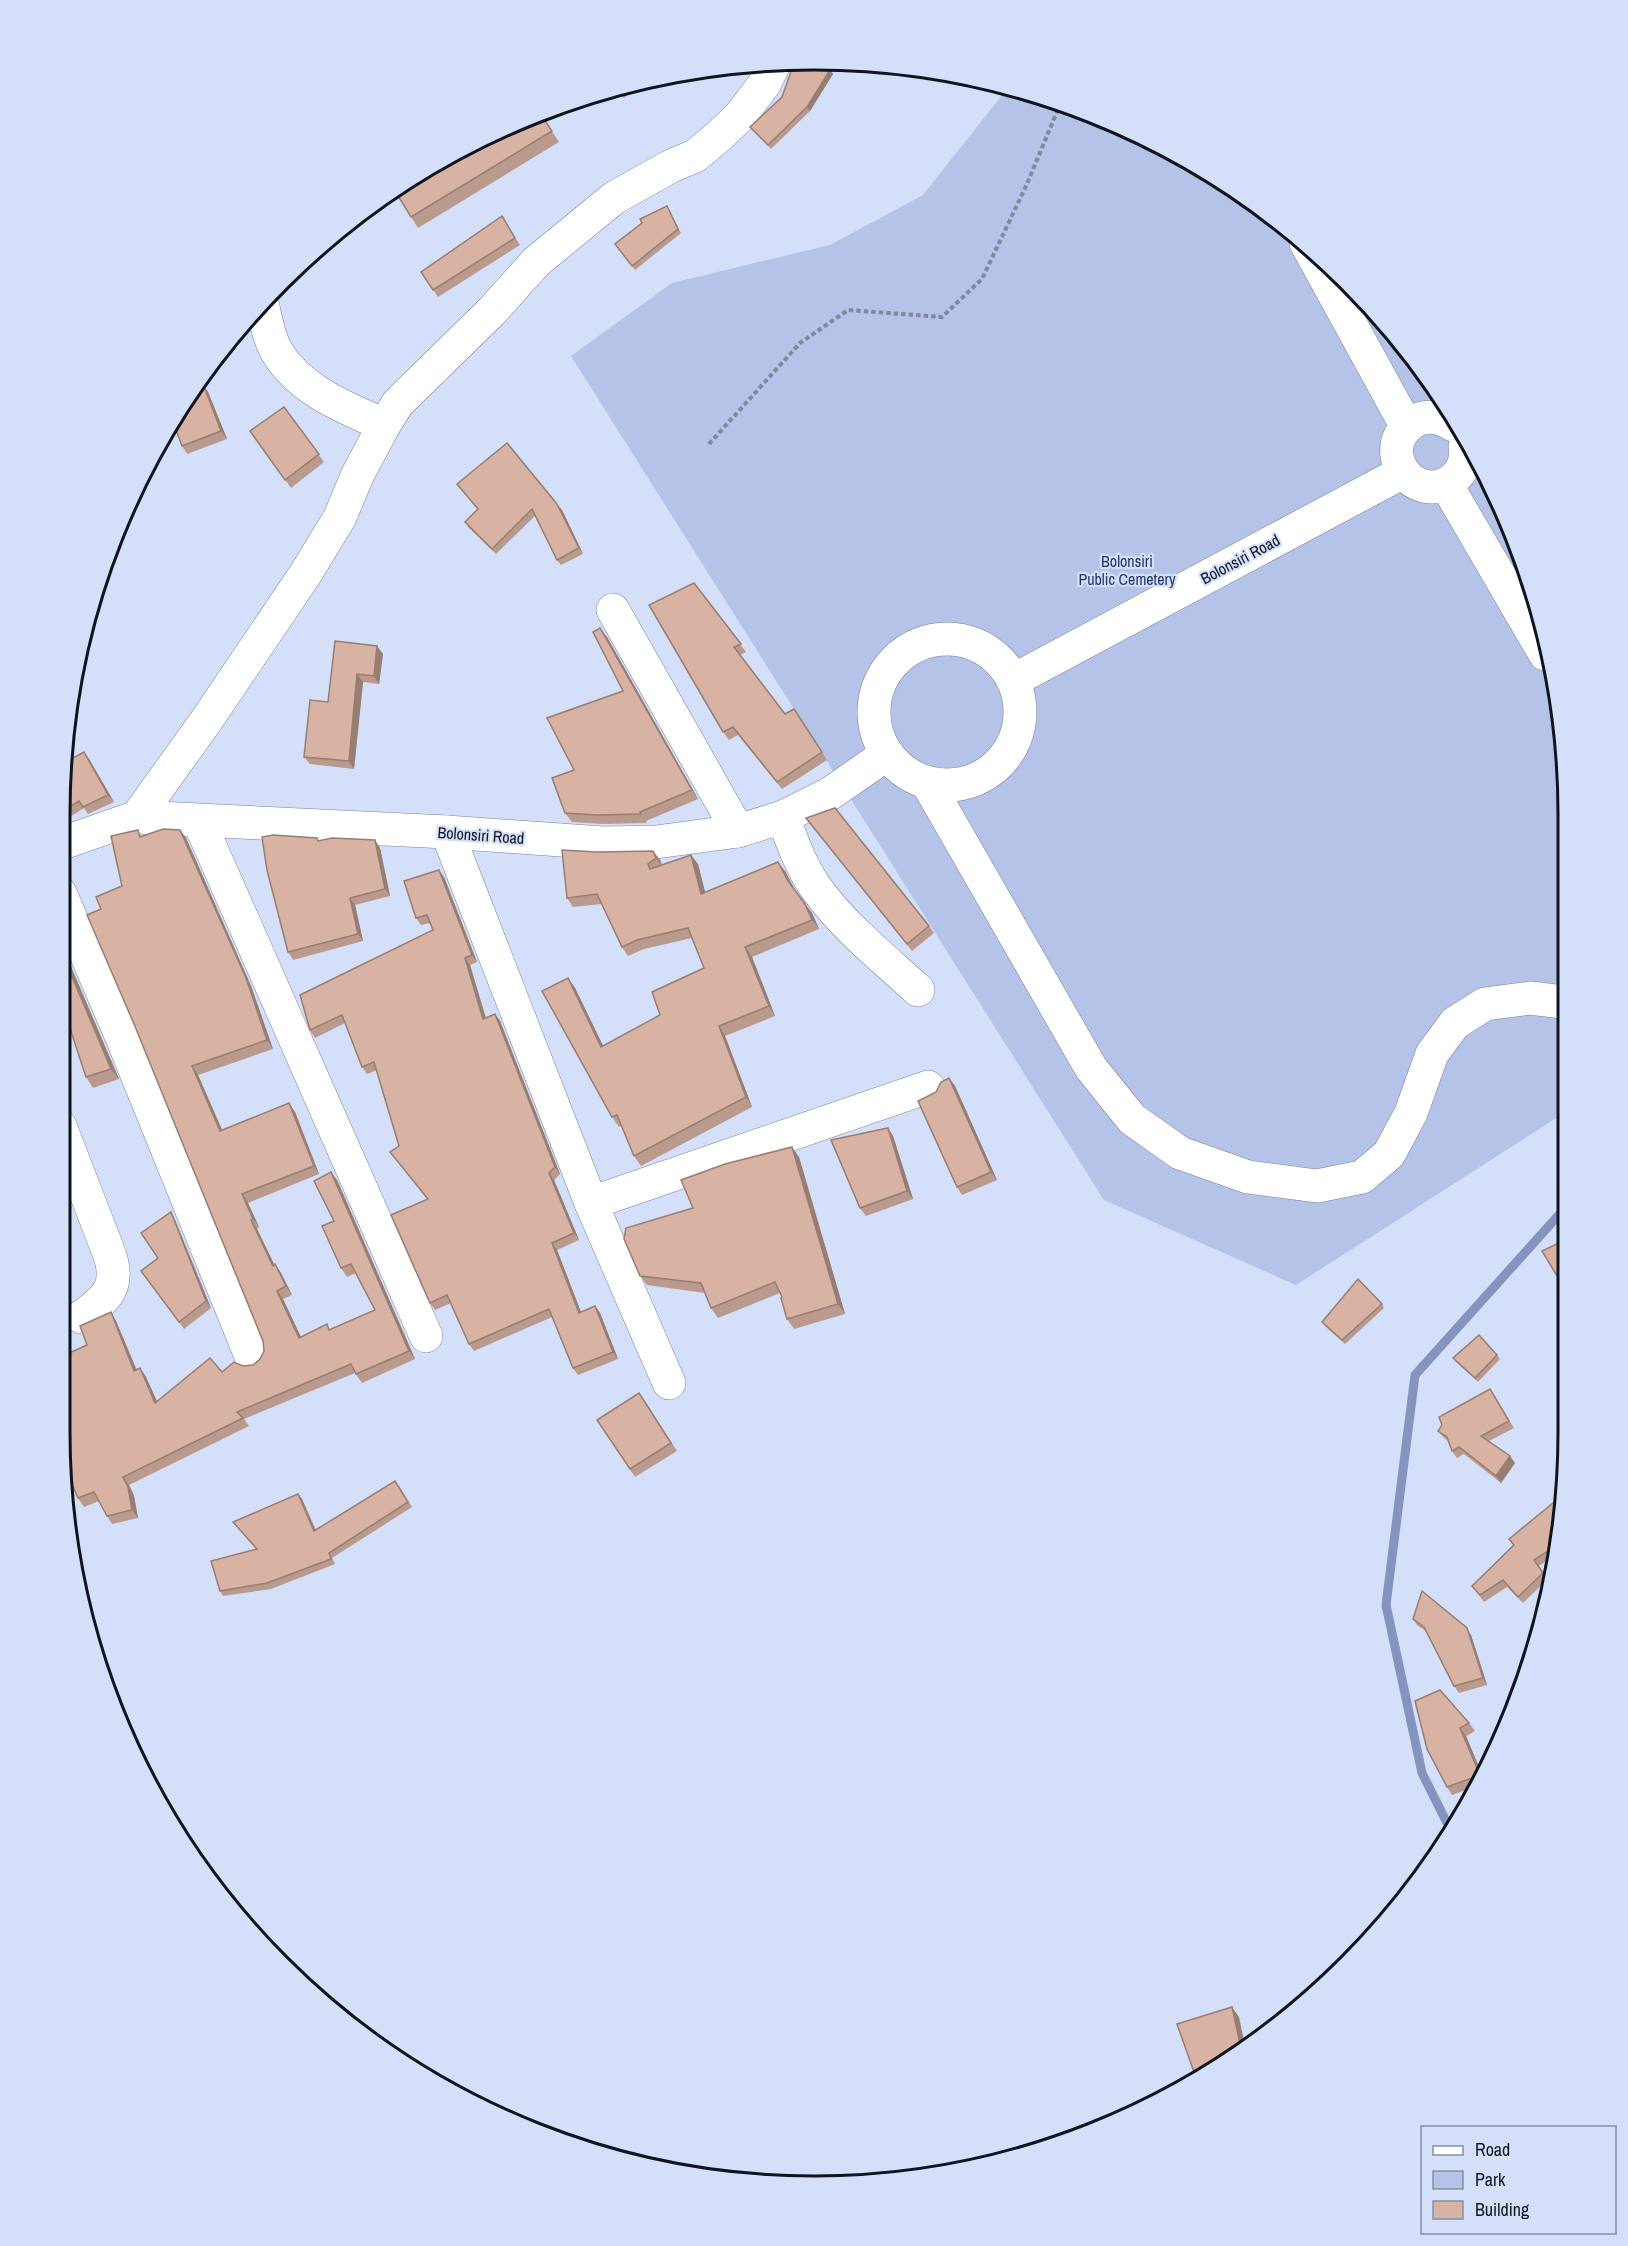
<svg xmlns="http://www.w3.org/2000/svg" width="1628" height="2246" viewBox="0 0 1628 2246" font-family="'Archivo Narrow',sans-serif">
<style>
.green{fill:#b4c3e7}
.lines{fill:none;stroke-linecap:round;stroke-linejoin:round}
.stream{stroke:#8494be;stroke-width:9}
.street-casing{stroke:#7682a1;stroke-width:34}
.secondary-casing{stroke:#7682a1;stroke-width:34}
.path{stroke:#7f889c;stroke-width:4;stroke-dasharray:4.5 3;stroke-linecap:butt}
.street{stroke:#fff;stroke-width:33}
.secondary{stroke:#fff;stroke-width:33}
.wall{fill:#ba9a8c}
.shaded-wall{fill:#977d72}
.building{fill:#d8b3a3;stroke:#977d72;stroke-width:1.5}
.labels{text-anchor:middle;stroke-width:4.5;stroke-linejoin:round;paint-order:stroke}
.street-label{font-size:16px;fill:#0f141f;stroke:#d4dffa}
.park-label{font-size:16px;fill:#24356a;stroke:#d4dffa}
.rim{fill:none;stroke:#0f141f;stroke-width:3}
</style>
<rect width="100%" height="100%" fill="#d4dffa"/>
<polygon class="green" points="1007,89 1056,100 1191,161 1311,247 1412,355 1510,525 1561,715 1564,1113 1296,1285 1104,1200 571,356 672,283 830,245 923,195"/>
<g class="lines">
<polyline class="stream" points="1449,1827 1422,1773 1386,1605 1415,1375 1565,1208"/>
<defs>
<g id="street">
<polyline points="1306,243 1407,427"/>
<path d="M1453,425C1441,417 1426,414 1413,422C1373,449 1414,507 1452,480C1463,472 1467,460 1465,447"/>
<polyline points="1446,484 1545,654"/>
<polyline points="613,610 738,831"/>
<circle cx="947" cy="712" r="73"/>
<polyline points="1014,680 1403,472"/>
<polyline points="928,784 1091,1068 1132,1119 1180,1153 1248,1177 1317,1186 1362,1177 1389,1154 1411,1113 1432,1054 1455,1023 1485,1004 1530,998 1563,1002"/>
<polyline points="137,817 206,721 306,573 340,517 357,476 384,425"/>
<path d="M783,817C792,841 801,867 816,888C844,927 883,958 918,990"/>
<polyline points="199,821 426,1336"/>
<polyline points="447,832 591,1203 669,1383"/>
<polyline points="60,844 137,817 447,832 603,843 656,842 738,831 783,817 831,793 887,754"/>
<polyline points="60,893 123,1040 251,1356"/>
<path d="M60,1126L109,1253C121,1286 107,1299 81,1317"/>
<polyline points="591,1203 928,1087"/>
</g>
<path id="secondary" d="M262,302C265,317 269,339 277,352C301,391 344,407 384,425L398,403L492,311L536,262L614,198L671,166L695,156L719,136L740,116L765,83L775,62"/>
</defs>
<use href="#street" class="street-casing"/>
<use href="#secondary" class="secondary-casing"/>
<g class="path">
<polyline points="709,444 800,343 848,310 942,317 982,279 1027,184 1061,102"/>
<polyline points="985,2156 988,2159"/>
</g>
<use href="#street" class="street"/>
<use href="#secondary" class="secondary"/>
</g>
<g class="wall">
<polygon points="830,70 833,74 810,111 771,149 750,127"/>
<polygon points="645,81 624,98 615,87 619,86"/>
<polygon points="541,115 559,142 418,228 411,217"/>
<polygon points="667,206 681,233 635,270 615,244"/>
<polygon points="502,216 520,245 438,297 421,272"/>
<polygon points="208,392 227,439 187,454 182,446"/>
<polygon points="284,407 324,462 291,488 250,431"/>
<polygon points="457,484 562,510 583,554 561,565 557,560 535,516 496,554 469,528 465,522 478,510"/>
<polygon points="694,583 746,652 740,655 785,714 794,709 827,760 782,789 738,735 729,740 723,732"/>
<polygon points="607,637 698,799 646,821 647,823 603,824 572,822 565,813 574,770 623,691"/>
<polygon points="335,641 383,654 379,684 363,682 354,769 310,764 304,757 328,702"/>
<polygon points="89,759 114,802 88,814 84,808 60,823 60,814 67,761"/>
<polygon points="806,818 929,926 934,933 912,951"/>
<polygon points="180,830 186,838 251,986 273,1049 198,1075 222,1130 289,1103 295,1112 319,1174 248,1203 259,1227 257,1229 274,1265 275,1264 281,1273 292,1295 283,1299 301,1337 330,1330 375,1310 356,1273 347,1277 341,1268 334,1221 337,1180 415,1359 362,1383 355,1373 244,1419 249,1426 129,1485 134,1496 138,1518 112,1524 107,1516 99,1501 84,1507 78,1498 87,1345 116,1321 137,1370 140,1368 146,1377 157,1401 222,1372 253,1365 260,1359 264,1351 263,1341 122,886 142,836"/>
<polygon points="317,838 319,841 380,848 390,896 355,905 363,941 293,960 288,952"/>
<polygon points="653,851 660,860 662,865 698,864 705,892 785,871 794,889 812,913 819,929 752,957 775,1016 725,1036 752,1107 641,1166 634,1156 621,1126 619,1127 612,1117 568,978 575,988 603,1046 660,1015 704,968 692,938 644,949 628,956 622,947 602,904 573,907 567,898 597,852"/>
<polygon points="444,877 477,962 470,965 486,1018 495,1014 500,1021 560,1174 554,1180 579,1240 557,1250 581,1312 595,1306 600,1313 618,1359 578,1375 573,1368 552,1317 474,1351 469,1344 451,1303 435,1310 430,1303 427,1199 390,1152 399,1146 377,1070 367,1074 362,1067 345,1023 315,1038 310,1030 433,930 430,923 421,925 416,918"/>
<polygon points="60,941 119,1079 93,1088 86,1077 67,1019 60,1021"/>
<polygon points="949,1078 955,1086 997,1180 962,1195 957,1187 936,1092"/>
<polygon points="888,1128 893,1136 913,1199 866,1216 860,1208"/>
<polygon points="799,1157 845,1314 794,1329 787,1319 782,1297 780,1293 718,1318 711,1308 705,1293 647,1285 640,1276 693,1208"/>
<polygon points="175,1220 211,1308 184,1329 141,1271 158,1258"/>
<polygon points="1382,1304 1384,1308 1345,1344 1325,1326 1322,1322"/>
<polygon points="1497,1355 1500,1359 1478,1382 1456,1362 1453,1358"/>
<polygon points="1490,1389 1514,1428 1489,1441 1515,1463 1501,1483 1464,1454 1457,1458 1452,1451 1449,1442 1443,1437 1438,1431"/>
<polygon points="645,1401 677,1451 635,1477 597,1420"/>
<polygon points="399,1486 412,1507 332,1558 335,1564 271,1589 223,1596 220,1591 256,1549 233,1522 298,1494 302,1499 316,1530"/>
<polygon points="1564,1494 1554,1556 1539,1566 1548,1579 1523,1603 1507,1587 1484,1602 1472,1586"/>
<polygon points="1413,1619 1471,1635 1487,1685 1459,1693 1454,1686 1427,1632 1417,1625"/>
<polygon points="1415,1701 1469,1723 1475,1731 1466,1736 1483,1777 1477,1786 1452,1795 1447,1787"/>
</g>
<g class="shaded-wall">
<polygon points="830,70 833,74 810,111 807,107"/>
<polygon points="203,384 208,392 227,439 221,431"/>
<polygon points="557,504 562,510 583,554 579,548"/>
<polygon points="600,628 607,637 698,799 692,790"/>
<polygon points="377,646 383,654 379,684 374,676"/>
<polygon points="357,674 363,682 354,769 349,761"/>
<polygon points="84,752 89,759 114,802 108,795"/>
<polygon points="180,830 186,838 251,986 273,1049 267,1040"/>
<polygon points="375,840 380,848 390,896 385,889"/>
<polygon points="653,851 660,860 663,868 656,858"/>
<polygon points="691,855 698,864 708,904 701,894"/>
<polygon points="778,862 785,871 795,890 788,881"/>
<polygon points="439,870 444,877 477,962 472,955"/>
<polygon points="350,898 355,905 363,941 358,934"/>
<polygon points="805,904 812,913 819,929 812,920"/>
<polygon points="60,941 119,1079 111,1069 60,948"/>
<polygon points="745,947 752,957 775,1016 769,1006"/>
<polygon points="465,958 470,965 488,1026 483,1019"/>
<polygon points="568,978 575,988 608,1056 601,1047"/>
<polygon points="495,1014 500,1021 560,1174 555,1167"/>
<polygon points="719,1026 725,1036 752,1107 746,1097"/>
<polygon points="192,1066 198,1075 226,1139 220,1131"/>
<polygon points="949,1078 955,1086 997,1180 991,1172"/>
<polygon points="289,1103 295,1112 319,1174 314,1166"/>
<polygon points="888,1128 893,1136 913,1199 907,1191"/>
<polygon points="792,1147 799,1157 845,1314 838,1304"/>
<polygon points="331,1172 337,1180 415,1359 409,1351"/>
<polygon points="549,1173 554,1180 579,1240 574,1233"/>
<polygon points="242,1194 248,1203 259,1227 253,1219"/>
<polygon points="171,1212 175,1220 211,1308 206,1301"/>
<polygon points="251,1220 257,1229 279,1274 273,1266"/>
<polygon points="552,1243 557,1250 584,1320 579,1313"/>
<polygon points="275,1264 281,1273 292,1295 286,1286"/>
<polygon points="277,1291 283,1299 305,1346 299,1338"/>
<polygon points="595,1306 600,1313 618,1359 613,1352"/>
<polygon points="111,1312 116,1321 140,1379 134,1371"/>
<polygon points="140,1368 146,1377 161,1411 155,1403"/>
<polygon points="1510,1456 1515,1463 1501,1483 1496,1476"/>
<polygon points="123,1477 129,1485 134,1496 138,1518 132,1510"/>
<polygon points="298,1494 302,1499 318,1537 314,1531"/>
<polygon points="1467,1628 1471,1635 1487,1685 1483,1678"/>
<polygon points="1460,1728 1466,1736 1483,1777 1482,1778"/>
<polygon points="1232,2007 1239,2017 1245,2046 1241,2048"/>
</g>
<g class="building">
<polygon points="794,63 812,63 830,70 807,107 768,145 750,127 782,97"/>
<polygon points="625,85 618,90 615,87 619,86"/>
<polygon points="541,115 552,131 411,217 395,191 480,138"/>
<polygon points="667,206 678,229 632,266 615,244 642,223 640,219"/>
<polygon points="502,216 515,238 433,290 421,272"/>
<polygon points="203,384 221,431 182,446 173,422 187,395 193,388"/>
<polygon points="284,407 319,454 285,480 250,431"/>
<polygon points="507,443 557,504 579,548 557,560 532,509 492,549 465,522 478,509 457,484"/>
<polygon points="694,583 741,644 734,647 785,714 794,709 822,752 777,782 733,727 723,732 649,605"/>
<polygon points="600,628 692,790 640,812 641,814 597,815 565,813 552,778 574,770 547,718 623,691 593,632"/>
<polygon points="335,641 377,646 374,676 357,674 349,761 304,757 310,700 328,702"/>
<polygon points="84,752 108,795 83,807 79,801 60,813 67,761"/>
<polygon points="835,808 929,926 907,944 806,818"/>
<polygon points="163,829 180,830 246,978 267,1040 192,1066 220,1131 289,1103 314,1166 242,1194 253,1219 251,1220 273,1266 275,1264 286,1286 277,1291 299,1338 327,1324 329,1330 375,1310 351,1264 341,1268 322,1226 334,1221 314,1181 331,1172 409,1351 356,1374 351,1364 237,1412 243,1418 123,1477 128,1487 132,1510 107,1516 94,1492 78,1498 65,1468 60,1432 60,1357 87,1345 80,1326 111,1312 134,1371 140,1368 155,1403 210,1358 222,1372 234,1362 243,1366 253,1365 260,1359 264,1351 263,1341 134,1024 87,915 101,909 96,897 122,886 111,836 138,830 140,837"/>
<polygon points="273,835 317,838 318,841 332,838 375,840 385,889 350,898 358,934 288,952 267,870 262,837"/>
<polygon points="562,850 597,852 653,851 656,858 648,864 650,869 691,855 701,894 778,862 788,881 805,904 812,920 745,947 769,1006 719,1026 746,1097 634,1156 617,1115 612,1117 542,991 568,978 601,1047 660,1015 652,992 704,968 688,928 637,940 622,947 597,894 567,898"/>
<polygon points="439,870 472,955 465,958 483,1019 495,1014 555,1167 549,1173 574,1233 552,1243 579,1313 595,1306 613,1352 573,1368 549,1309 469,1344 447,1295 430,1303 391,1215 428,1199 390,1152 399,1146 374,1062 362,1067 342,1015 310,1030 300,995 433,930 427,915 416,918 404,881"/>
<polygon points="60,948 111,1069 86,1077 63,1007 60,1008"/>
<polygon points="949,1078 991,1172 957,1187 918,1101 936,1092 941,1082"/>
<polygon points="888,1128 907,1191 860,1208 831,1140"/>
<polygon points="792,1147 838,1304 787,1319 781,1298 782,1297 775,1282 711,1308 701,1283 640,1276 624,1239 626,1228 693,1208 681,1180 725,1164"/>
<polygon points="171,1212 206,1301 179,1322 141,1271 158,1258 141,1233"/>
<polygon points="1565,1240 1565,1289 1542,1251"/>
<polygon points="1358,1279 1382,1304 1342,1340 1322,1322"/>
<polygon points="1479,1335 1497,1355 1475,1378 1453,1358"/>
<polygon points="1490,1389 1509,1421 1481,1436 1510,1456 1496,1476 1459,1447 1452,1451 1447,1437 1438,1431 1442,1425 1439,1417"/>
<polygon points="639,1393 671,1443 630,1469 597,1420"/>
<polygon points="395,1481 408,1502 329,1553 331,1559 267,1583 220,1591 211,1561 257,1549 233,1522 298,1494 314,1531"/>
<polygon points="1564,1494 1556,1546 1534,1560 1543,1573 1518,1597 1503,1580 1480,1595 1472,1586 1514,1545 1509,1539"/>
<polygon points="1422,1591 1467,1628 1483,1678 1454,1686 1424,1627 1413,1619"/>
<polygon points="1440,1690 1469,1723 1460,1728 1480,1775 1447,1787 1427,1749 1415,1701"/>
<polygon points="1232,2007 1241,2048 1195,2075 1177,2024"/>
</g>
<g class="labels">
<g class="street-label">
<text transform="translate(1240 559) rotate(-28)" y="6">Bolonsiri Road</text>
<text transform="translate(481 835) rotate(4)" y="6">Bolonsiri Road</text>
</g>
<g class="park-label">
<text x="1127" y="567">Bolonsiri<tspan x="1127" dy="18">Public Cemetery</tspan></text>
</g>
</g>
<path d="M0 0H1628V2246H0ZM814 70H814A744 744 0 0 1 1558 814V1432A744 744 0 0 1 814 2176H814A744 744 0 0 1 70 1432V814A744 744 0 0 1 814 70Z" fill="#d4dffa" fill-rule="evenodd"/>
<path class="rim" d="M814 70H814A744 744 0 0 1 1558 814V1432A744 744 0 0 1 814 2176H814A744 744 0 0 1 70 1432V814A744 744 0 0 1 814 70Z"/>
<rect x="1421" y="2126" width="195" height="108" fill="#d4dffa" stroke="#858ea2" stroke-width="1.5"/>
<rect x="1433" y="2146" width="30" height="9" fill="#ffffff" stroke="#858ea2" stroke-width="1.5"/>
<text x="1475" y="2156" font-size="18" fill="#0f141f">Road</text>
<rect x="1433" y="2171" width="30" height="18" fill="#b4c3e7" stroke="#858ea2" stroke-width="1.5"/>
<text x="1475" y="2186" font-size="18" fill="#0f141f">Park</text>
<rect x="1433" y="2201" width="30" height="18" fill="#d8b3a3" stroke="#858ea2" stroke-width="1.5"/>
<text x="1475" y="2216" font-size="18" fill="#0f141f">Building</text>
</svg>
